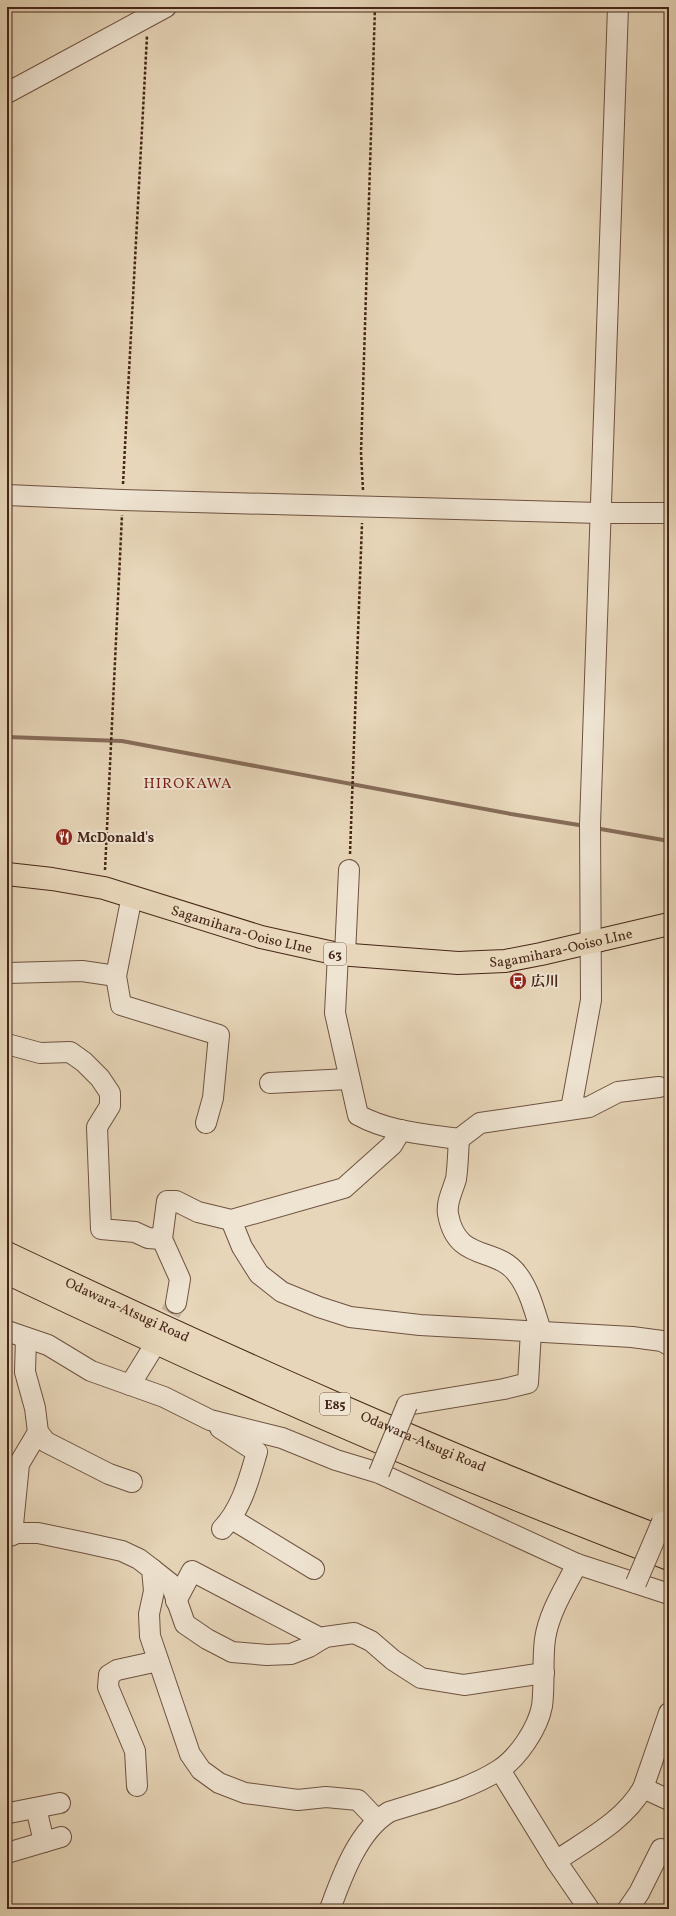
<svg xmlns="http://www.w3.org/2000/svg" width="676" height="1916" viewBox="0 0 676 1916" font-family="Vollkorn,'Noto Serif JP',serif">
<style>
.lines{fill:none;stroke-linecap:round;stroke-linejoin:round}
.stream{stroke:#866c58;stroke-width:4}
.minor-tunnel{stroke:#c7b399;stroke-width:20;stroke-dasharray:20 10;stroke-linecap:butt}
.minor-casing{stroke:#6e5240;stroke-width:22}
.major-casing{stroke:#462618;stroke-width:24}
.highway-casing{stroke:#462618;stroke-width:24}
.path{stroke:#462618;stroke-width:2.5;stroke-dasharray:3 2;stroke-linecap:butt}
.minor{stroke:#efe4d2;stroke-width:20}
.major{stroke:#e7d6b9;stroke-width:22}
.highway{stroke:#e7d6b9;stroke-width:22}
.minor-bridge-casing{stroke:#6e5240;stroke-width:22;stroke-linecap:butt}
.minor-bridge{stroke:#efe4d2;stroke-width:20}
.labels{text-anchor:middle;stroke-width:4;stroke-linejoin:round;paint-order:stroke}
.shield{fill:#efe4d2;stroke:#795f50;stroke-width:1}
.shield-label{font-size:13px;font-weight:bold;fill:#462618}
.poi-label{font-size:14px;font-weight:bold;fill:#462618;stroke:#efe4d2;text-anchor:start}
.street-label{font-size:14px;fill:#462618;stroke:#efe4d2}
.neighbourhood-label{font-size:15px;letter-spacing:1px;fill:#7a1f14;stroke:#efe4d2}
</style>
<rect width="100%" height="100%" fill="#e7d6b9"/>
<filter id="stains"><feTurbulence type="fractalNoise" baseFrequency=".005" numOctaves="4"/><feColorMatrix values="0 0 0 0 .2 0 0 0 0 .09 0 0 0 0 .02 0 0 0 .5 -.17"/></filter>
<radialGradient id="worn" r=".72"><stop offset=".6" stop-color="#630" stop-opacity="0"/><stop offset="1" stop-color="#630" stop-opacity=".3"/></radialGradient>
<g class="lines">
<g class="stream">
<polyline points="7,737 122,741 511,814 585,826"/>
<polyline points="595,828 669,841"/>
</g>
<polyline class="minor-tunnel" points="156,1340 176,1303"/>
<defs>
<g id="minor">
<polyline points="7,93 166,7"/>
<polyline points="7,495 122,500 600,513 669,513"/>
<polyline points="132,896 116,976 121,1005 219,1035 213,1098 206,1123"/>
<path d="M338,954L335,1013L358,1115C389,1132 424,1134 459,1139L480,1123L589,1107L618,1092L659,1087"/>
<polyline points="345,954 349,870"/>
<polyline points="7,973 82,971 116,976"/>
<polyline points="7,1044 40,1053 70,1052 84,1062 100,1078 110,1093 110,1106 97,1127 101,1229 135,1232 148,1238 162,1239"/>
<polyline points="270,1083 348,1079"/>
<polyline points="571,1109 591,1000 590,825 618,7"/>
<path d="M459,1139C458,1152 458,1166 456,1179C453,1190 446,1202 448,1214C457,1264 497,1245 518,1275C530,1291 535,1313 541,1331"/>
<polyline points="231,1220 242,1247 259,1274 282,1292 319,1307 350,1317 420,1325 632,1337 662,1341 669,1345"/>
<polyline points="176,1303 180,1279 162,1239 167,1201 176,1201 198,1212 231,1220 344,1188 392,1145 401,1130"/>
<polyline points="7,1331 48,1345 91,1371 164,1397 210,1420 282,1438 336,1460 379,1473 577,1564 669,1594"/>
<polyline points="26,1338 25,1372 35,1408 38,1432 46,1442 109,1474 132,1482"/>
<polyline points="130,1385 151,1351"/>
<polyline points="407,1405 504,1389 528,1383 531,1331"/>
<path d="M220,1428L257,1452C249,1479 242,1508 222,1529"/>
<polyline points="232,1519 314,1569"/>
<polyline points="12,1535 19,1464 38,1432"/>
<polyline points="7,1537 17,1533 38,1533 86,1543 122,1551 139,1559 152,1569 154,1591 149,1614 150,1636 190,1754 201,1770 219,1783 245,1793 298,1800 326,1797 358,1800 377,1820"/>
<polyline points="152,1569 171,1584 185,1624 207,1639 232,1652 267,1655 291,1654 309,1647 325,1637 354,1633 371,1641 393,1660 421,1678 464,1685 544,1673"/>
<polyline points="176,1601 192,1571 322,1639"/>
<polyline points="500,1770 556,1861 589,1909"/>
<polyline points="137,1786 135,1751 108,1687 109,1675 117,1670 158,1661"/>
<polyline points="643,1788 669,1800"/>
<polyline points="36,1808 44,1842"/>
<polyline points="9,1813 60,1803"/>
<polyline points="7,1853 61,1837"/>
<path d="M556,1861C588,1839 623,1822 643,1788L669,1713"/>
<path d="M330,1909C342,1876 358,1831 389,1812C425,1800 466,1791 499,1770C518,1758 538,1728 542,1706C545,1684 542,1661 545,1639C549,1612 565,1588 577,1564"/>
<polyline points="628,1909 639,1893 661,1849 669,1853"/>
</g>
<g id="major">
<path id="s1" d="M7,874L52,879L104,888L261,937L338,954L458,963L505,961L541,954L669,924"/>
</g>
<g id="highway">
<path id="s2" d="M7,1253C225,1356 444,1455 669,1540"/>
<path d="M7,1273C224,1377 444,1474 669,1559"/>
</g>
</defs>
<use href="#minor" class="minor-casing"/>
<use href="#major" class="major-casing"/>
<use href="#highway" class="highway-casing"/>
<g class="path">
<polyline points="123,484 147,36"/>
<polyline points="363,490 361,453 375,7"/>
<polyline points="350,854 362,523"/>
<polyline points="105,870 122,515"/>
</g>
<use href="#minor" class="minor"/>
<use href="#major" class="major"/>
<use href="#highway" class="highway"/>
<defs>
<g id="minor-bridge">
<polyline points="379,1473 407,1405"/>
<polyline points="636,1583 662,1522"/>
</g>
</defs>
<use href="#minor-bridge" class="minor-bridge-casing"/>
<use href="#minor-bridge" class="minor-bridge"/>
</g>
<defs>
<symbol id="restaurant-disc" viewBox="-11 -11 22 22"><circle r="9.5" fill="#8f2418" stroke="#efe4d2"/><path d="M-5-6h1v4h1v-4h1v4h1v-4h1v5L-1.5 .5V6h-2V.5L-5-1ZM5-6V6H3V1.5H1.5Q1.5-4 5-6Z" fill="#fff"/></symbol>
<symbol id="bus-disc" viewBox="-11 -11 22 22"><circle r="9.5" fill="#8f2418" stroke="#efe4d2"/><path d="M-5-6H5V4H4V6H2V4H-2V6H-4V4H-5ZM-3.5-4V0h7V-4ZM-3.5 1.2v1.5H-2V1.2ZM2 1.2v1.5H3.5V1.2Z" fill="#fff"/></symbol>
</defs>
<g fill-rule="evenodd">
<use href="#restaurant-disc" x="54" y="827" width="20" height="20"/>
<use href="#bus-disc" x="508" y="971" width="20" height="20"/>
</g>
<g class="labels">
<g class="shield">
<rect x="324" y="943" width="22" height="22" rx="3"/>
<rect x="320" y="1393" width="30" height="22" rx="3"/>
</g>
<g class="shield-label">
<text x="335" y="959">63</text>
<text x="335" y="1409">E85</text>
</g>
<g class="poi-label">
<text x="77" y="842">McDonald's</text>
<text x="531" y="986">広川</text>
</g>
<g class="street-label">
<text dy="5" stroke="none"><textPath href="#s1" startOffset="242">Sagamihara-Ooiso LIne</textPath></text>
<text dy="5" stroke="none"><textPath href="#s1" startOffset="566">Sagamihara-Ooiso LIne</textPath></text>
<text dy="5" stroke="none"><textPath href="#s2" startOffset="133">Odawara-Atsugi Road</textPath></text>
<text dy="5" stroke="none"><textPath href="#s2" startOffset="457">Odawara-Atsugi Road</textPath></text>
</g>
<g class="neighbourhood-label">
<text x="188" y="788">HIROKAWA</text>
</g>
</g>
<rect width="676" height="1916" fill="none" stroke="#e7d6b9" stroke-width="24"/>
<rect x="8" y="8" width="660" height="1900" fill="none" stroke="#462618" stroke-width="2"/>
<rect x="12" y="12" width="652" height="1892" fill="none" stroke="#462618"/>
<rect width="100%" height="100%" filter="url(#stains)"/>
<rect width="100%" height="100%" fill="url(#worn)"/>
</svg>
